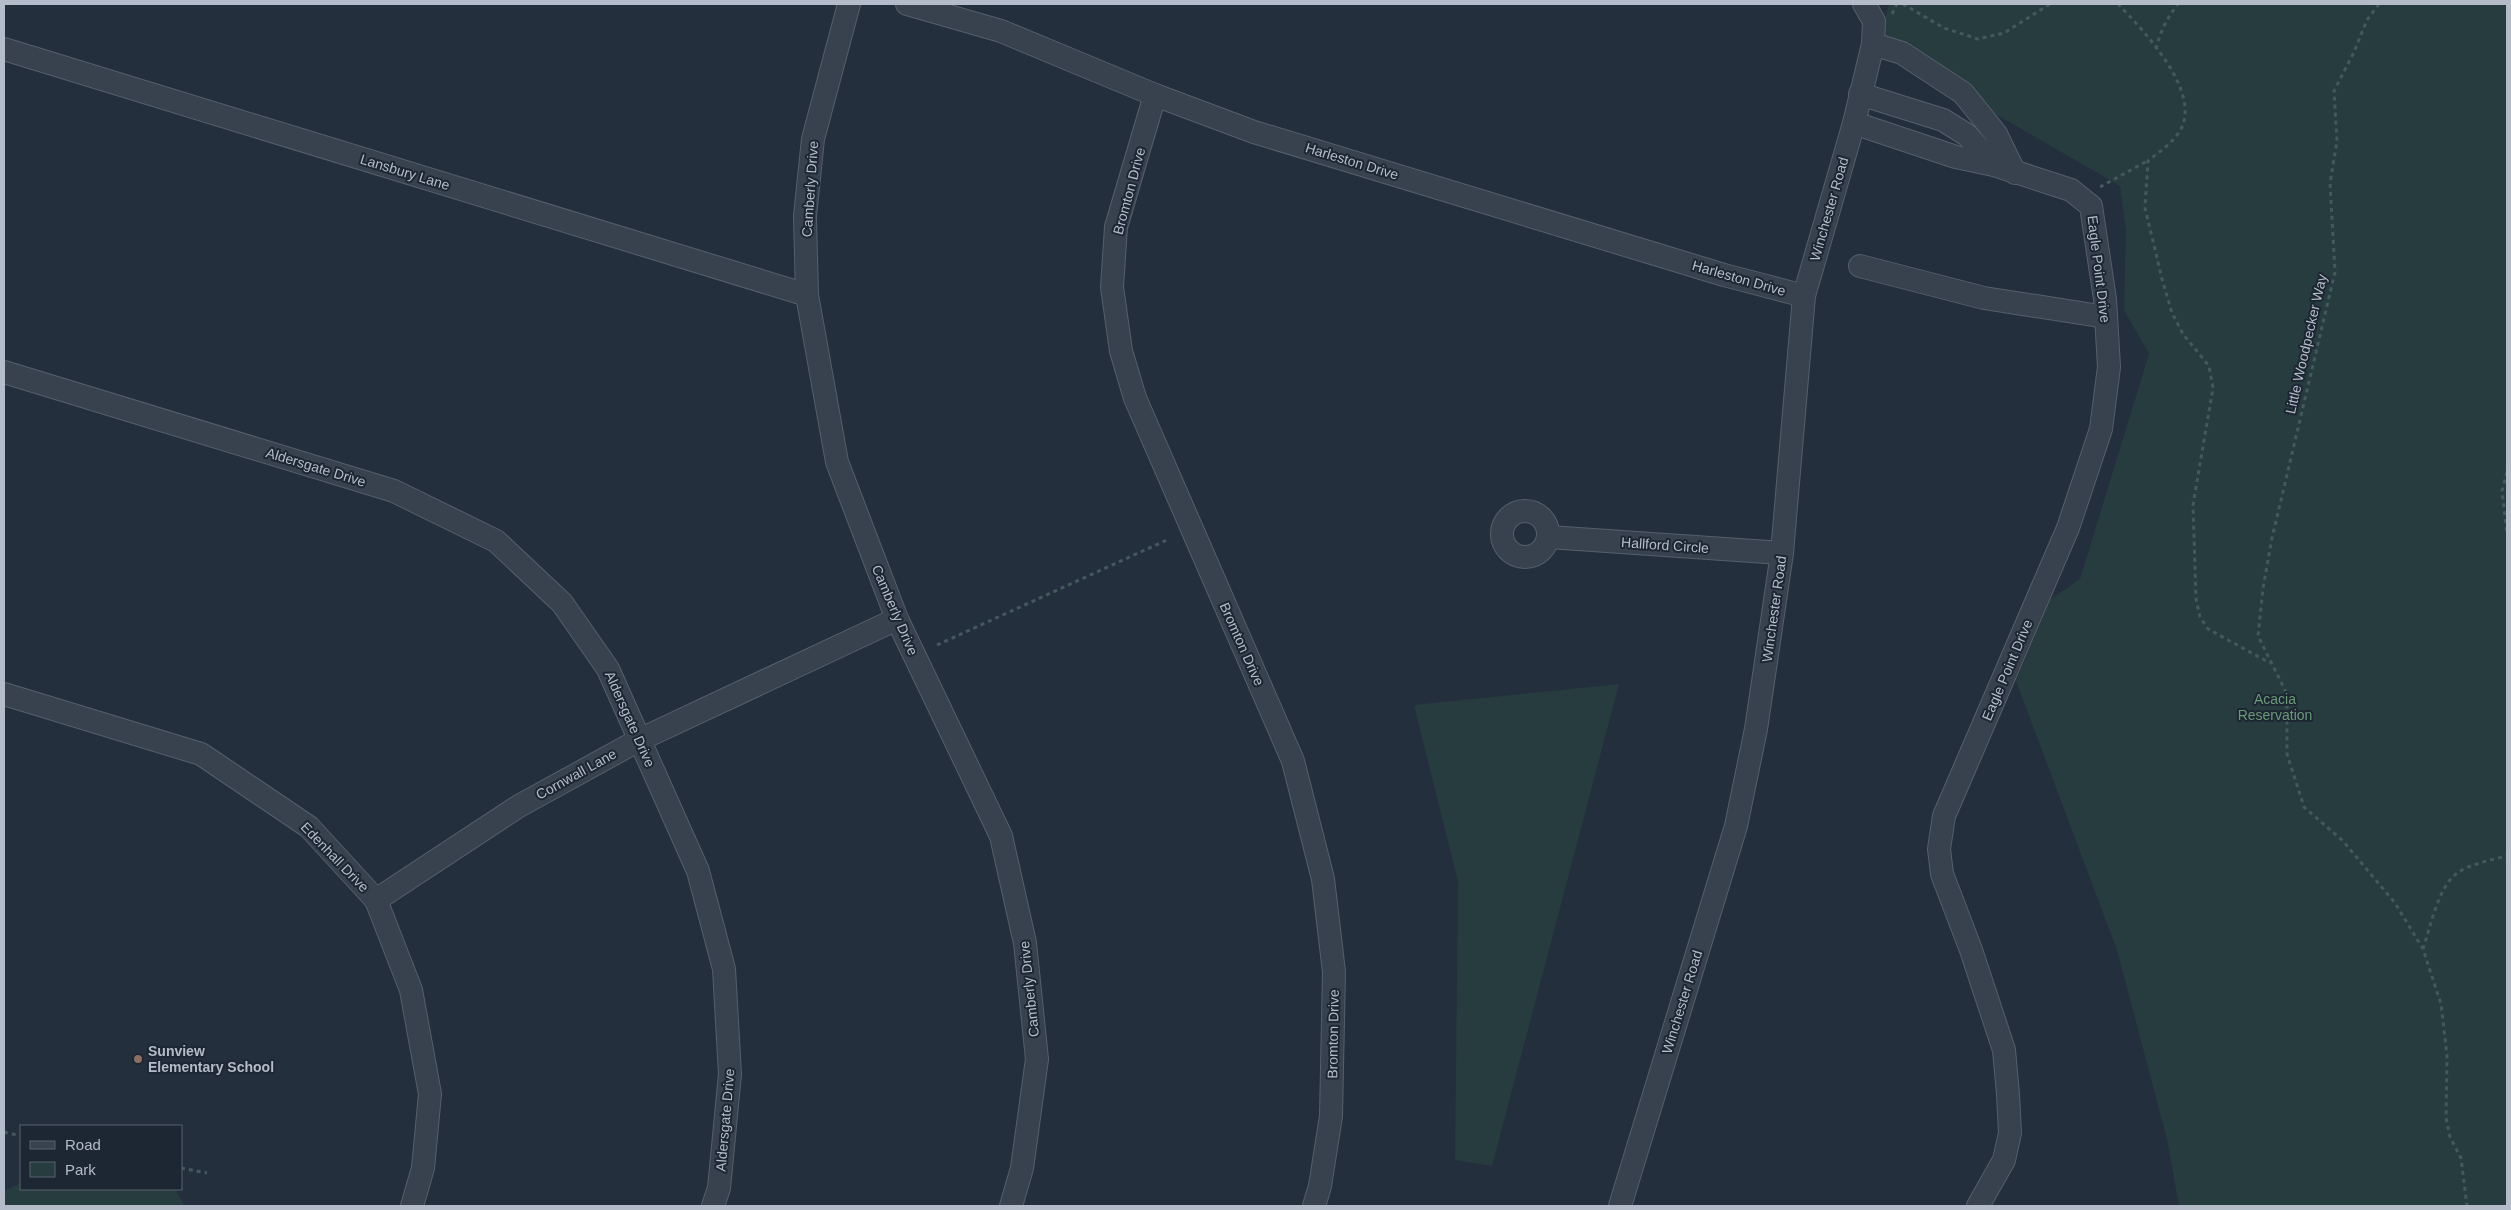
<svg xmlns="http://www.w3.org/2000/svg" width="2511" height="1210" viewBox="0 0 2511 1210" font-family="Helvetica,sans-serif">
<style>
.green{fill:#263c3f}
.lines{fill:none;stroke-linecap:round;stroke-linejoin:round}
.minor-casing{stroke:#565f6c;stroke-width:24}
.path{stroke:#44595c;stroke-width:3;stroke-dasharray:4 4;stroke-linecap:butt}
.minor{stroke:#38414e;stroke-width:22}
.education-dot{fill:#8d6e63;stroke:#1d2633;stroke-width:2}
.labels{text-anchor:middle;stroke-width:4;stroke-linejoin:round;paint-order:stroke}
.street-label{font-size:14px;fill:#b4bcc9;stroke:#1d2633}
.park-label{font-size:14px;fill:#6b9a76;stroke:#1d2633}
.poi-label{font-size:14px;font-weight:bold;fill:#b4bcc9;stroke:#1d2633;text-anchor:start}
</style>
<rect width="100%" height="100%" fill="#242f3e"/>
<g class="green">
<polygon points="1889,4 2507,4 2507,1206 2179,1206 2167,1139 2117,950 2016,681 2050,600 2080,579 2149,354 2124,310 2126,231 2120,186 1897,57 1880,37"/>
<polygon points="1619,684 1492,1166 1455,1160 1458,881 1414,705"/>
<polygon points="21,1183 21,1189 175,1189 185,1206 4,1206 4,1191"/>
</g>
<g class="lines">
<defs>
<g id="minor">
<polyline points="849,4 813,139 805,216 807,295 837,462 897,619 1001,836 1025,943 1037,1059 1022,1168 1011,1206"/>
<polyline points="907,4 1001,31 1155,95 1254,132 1724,275 1804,296"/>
<polyline points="1873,44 1902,53 1963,93 1996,134 2015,173"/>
<polyline points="4,49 807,295"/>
<polyline points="1860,94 1943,120 1967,135 1994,165"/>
<polyline points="1155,95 1116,227 1112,287 1121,351 1135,398 1293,761 1323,879 1334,972 1331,1116 1320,1186 1314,1206"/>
<polyline points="1854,123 1956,157 1994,165 2071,190 2091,206 2105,299 2109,367 2101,429 2068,528 1944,816 1939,849 1942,874 1971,950 2004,1050 2008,1094 2010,1133 2004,1160 1978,1206"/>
<polyline points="1860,266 1984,298 2106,317"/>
<polyline points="4,372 394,491 496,541 562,603 608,669 698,871 724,969 730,1074 719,1188 713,1206"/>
<circle cx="1525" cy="534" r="23"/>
<polyline points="1549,537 1782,553"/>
<polyline points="4,694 201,754 309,827 376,900 411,990 430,1094 423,1168 412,1206"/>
<polyline points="376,900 519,806 639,740 897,619"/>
<polyline points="1620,1206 1736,826 1756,729 1782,553 1804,296 1854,123 1873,44 1874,21 1864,4"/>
</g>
</defs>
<use href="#minor" class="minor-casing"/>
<g class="path">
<polyline points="1903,4 1944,28 1978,39 2004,33 2050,4"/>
<path d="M2118,4C2143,30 2201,90 2181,129C2173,143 2160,151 2148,161L2145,208L2162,279L2172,313L2183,334L2209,366L2213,388L2193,505L2196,599L2200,617L2208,629L2270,663"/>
<polyline points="2379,4 2367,20 2354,52 2334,91 2337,141 2330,183 2335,272 2272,538 2263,588 2258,636 2287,694 2287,754 2304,807 2343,841 2395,903 2423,949 2441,1004 2447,1056 2446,1118 2450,1137 2461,1158 2467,1206"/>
<polyline points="1892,14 1897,4"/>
<path d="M2156,49C2160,32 2167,18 2178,4"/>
<polyline points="2100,187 2147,161"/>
<polyline points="2507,472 2502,491 2507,535"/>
<polyline points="937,645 1169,539"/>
<path d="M2423,949C2430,928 2438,888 2456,874C2469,864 2491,860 2507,856"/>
<polyline points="4,1132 21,1136"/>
<polyline points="181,1168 207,1173"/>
</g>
<use href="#minor" class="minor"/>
</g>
<circle class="education-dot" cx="138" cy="1059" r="5"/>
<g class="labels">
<g class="street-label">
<text transform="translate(1352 161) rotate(17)" y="5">Harleston Drive</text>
<text transform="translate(405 172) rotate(17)" y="5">Lansbury Lane</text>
<text transform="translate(810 189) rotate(-86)" y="5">Camberly Drive</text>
<text transform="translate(1129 191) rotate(-75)" y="5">Bromton Drive</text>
<text transform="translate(1829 209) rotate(-74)" y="5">Winchester Road</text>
<text transform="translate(2099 269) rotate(83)" y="5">Eagle Point Drive</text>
<text transform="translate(1739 278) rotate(16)" y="5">Harleston Drive</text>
<text transform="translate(2306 344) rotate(-77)" y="5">Little Woodpecker Way</text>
<text transform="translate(316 467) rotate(17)" y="5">Aldersgate Drive</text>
<text transform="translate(1665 545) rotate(4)" y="5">Hallford Circle</text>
<text transform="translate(1774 609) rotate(-82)" y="5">Winchester Road</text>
<text transform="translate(895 610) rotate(67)" y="5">Camberly Drive</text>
<text transform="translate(1242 644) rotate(66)" y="5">Bromton Drive</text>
<text transform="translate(2007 670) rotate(-67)" y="5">Eagle Point Drive</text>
<text transform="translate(630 719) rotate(66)" y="5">Aldersgate Drive</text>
<text transform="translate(576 774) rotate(-29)" y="5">Cornwall Lane</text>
<text transform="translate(335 857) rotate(46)" y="5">Edenhall Drive</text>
<text transform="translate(1029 989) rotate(-96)" y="5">Camberly Drive</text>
<text transform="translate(1682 1002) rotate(-73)" y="5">Winchester Road</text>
<text transform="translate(1333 1034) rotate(-89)" y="5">Bromton Drive</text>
<text transform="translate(725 1120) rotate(-85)" y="5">Aldersgate Drive</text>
</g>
<g class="park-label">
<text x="2275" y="704">Acacia<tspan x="2275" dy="16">Reservation</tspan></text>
</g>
<g class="poi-label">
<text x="148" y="1056">Sunview<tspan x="148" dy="16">Elementary School</tspan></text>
</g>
</g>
<rect width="2511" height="1210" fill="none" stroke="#b4bcc9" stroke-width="10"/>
<rect x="20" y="1125" width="162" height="65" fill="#1d2633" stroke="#59626f"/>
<rect x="30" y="1141" width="25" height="8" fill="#38414e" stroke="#59626f"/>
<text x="65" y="1150" font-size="15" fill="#b4bcc9">Road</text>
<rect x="30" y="1162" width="25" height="15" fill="#263c3f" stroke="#59626f"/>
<text x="65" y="1175" font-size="15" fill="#b4bcc9">Park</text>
</svg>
